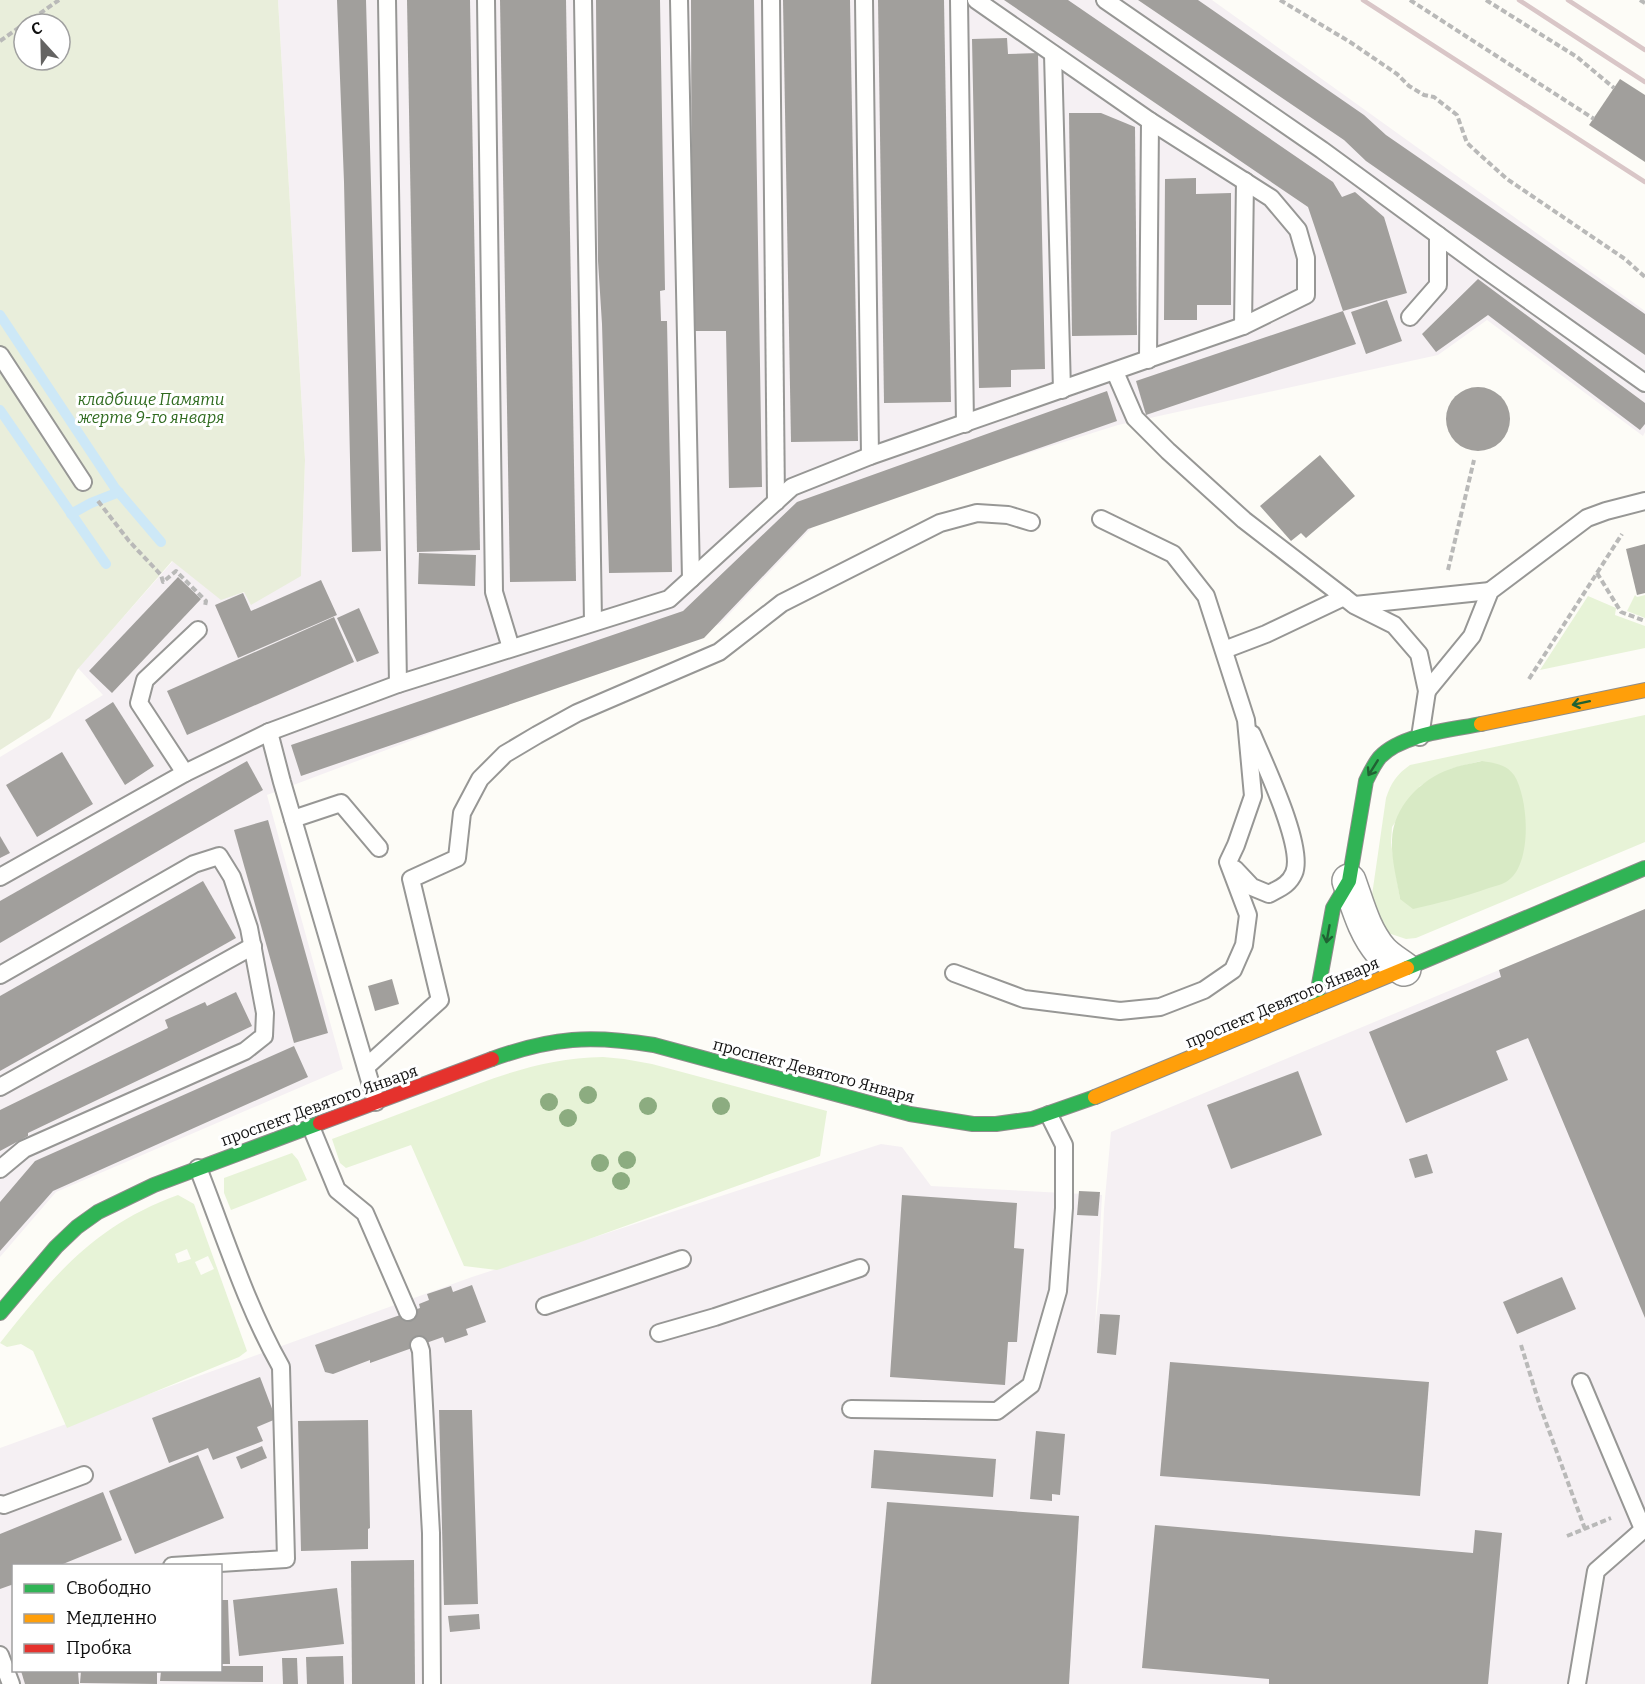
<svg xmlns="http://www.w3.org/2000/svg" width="1645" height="1684" viewBox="0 0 1645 1684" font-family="Bitter,serif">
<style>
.industrial{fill:#f5f0f3;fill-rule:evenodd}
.green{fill:#e7f3d7;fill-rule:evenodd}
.forest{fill:#d8eac5}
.cemetery{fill:#e9eedb;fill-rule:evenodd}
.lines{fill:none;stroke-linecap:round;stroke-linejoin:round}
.stream{stroke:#cde8f7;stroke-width:10}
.building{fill:#a19f9c}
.lane-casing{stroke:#979795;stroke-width:20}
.street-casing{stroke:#979795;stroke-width:36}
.fast-casing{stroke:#8e8d8b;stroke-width:16}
.slow-casing{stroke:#8e8d8b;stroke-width:16}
.jam-casing{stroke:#8e8d8b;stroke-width:16}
.path{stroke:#b9b9b8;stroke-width:4;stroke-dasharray:6 3;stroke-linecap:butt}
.lane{stroke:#fffffe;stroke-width:16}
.street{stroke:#fffffe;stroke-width:33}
.fast{stroke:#30b455;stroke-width:14}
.slow{stroke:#ff9f0a;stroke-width:14}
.jam{stroke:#e5322d;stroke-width:14}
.rail{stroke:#d9c6c7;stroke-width:4.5}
.tree{fill:#8cac80}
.oneway{stroke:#206233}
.labels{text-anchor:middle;stroke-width:6;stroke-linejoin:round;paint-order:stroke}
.park-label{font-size:16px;font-style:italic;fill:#2f6b1f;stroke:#fff}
.street-label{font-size:16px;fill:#111;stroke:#fff}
</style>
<rect width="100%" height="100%" fill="#fdfcf7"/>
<g class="industrial">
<polygon points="278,0 1212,0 1645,311 1645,432 1643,436 1487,320 1438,355 1118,425 821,518 720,624 267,795 343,1069 56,1192 0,1257 0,757 103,695 78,668 173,561 221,599 301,576 305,460"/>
<path d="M1645,909V1684H0V1448L472,1277L881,1144L902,1147L931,1186L1102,1195L1095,1328L1101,1275L1104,1209L1111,1132ZM14,1566H220V1670H14Z"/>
</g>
<g class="green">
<polygon points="1635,595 1637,597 1645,595 1645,618 1627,611"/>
<polygon points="1588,596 1616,608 1615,615 1645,626 1645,648 1540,670"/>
<path d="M1645,715V842L1416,938L1406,939L1382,931L1371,902L1386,798C1391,783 1397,774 1410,765ZM1481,761L1400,899L1391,843L1392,827L1420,786L1450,769Z"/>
<path d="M603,1057L624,1059L652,1064L827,1111L820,1156L578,1243L497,1270L464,1266L411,1145L346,1168L340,1163L332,1139C370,1125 407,1111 444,1097C498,1076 544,1058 603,1057Z"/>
<polygon points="292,1153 298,1160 307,1180 231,1210 224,1193 224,1178"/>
<path d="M178,1195L194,1204L247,1351L239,1357L67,1428L33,1351L21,1344L7,1347L0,1343C53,1276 95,1225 178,1195ZM187,1249L191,1259L178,1263L175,1254ZM208,1256L214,1269L201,1275L195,1262Z"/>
</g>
<path class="forest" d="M1482,761C1494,763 1506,764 1514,775C1529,798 1533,867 1506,882C1501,885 1494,886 1489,888C1464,897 1439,903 1413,909L1400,899C1397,880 1391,859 1392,840C1393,807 1420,780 1450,769C1460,765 1471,764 1482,761Z"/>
<path class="cemetery" d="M0,0H278L305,460L301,576L251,605L244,592L221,600L172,561L77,670L50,718L0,750ZM24,24H60V60H24Z"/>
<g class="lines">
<g class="stream">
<polyline points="0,315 115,488 161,542"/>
<polyline points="0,410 106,564"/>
<polyline points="71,514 91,503 119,492"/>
</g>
</g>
<g class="building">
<polygon points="337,0 366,0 381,551 352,552 344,182"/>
<polygon points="407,0 470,0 480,550 417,552"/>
<polygon points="500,0 566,0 576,581 510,582"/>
<polygon points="596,0 660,0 665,290 660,291 661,321 667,321 672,572 609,573 602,324 598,261"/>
<polygon points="691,0 754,0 762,487 729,488 726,331 692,331"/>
<polygon points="783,0 850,0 858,441 791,442"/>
<polygon points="878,0 944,0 951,402 884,403"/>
<polygon points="1004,0 1068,0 1333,182 1342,197 1355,192 1384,217 1407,293 1343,311 1308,207"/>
<polygon points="1138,0 1198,0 1364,115 1386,135 1645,314 1645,355 1366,161 1344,140"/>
<polygon points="1007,38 1008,54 1038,53 1045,369 1011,370 1011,387 979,388 972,39"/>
<polygon points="1620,79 1645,95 1645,162 1589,125"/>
<polygon points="1069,113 1101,113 1135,127 1137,335 1072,336"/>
<polygon points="1196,178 1196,194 1231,193 1231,305 1197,305 1197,320 1164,320 1165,179"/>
<polygon points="1478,279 1645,403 1645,424 1640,430 1488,315 1436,352 1422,334"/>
<polygon points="1387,300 1402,341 1366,354 1351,312"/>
<polygon points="1343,311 1356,344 1146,415 1136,381"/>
<circle cx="1478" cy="419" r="32"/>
<polygon points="1107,391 1117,421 808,529 704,638 301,776 291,745 683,611 797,502"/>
<polygon points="1320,455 1355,496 1306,538 1301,533 1291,541 1260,506"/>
<polygon points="1645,544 1645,593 1637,595 1626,549"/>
<polygon points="419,553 476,555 475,586 418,584"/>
<polygon points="178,577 201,599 112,693 89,671"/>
<polygon points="321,580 337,615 238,658 215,605 243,593 251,611"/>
<polygon points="359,608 379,653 357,662 337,618"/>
<polygon points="334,617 354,662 187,735 167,691"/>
<polygon points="113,702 154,766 125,785 85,720"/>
<polygon points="62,752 93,804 37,837 6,785"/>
<polygon points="247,761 263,790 0,943 0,901"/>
<polygon points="268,820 328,1033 294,1043 234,830"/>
<polygon points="0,836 10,853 0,858"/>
<polygon points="203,881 236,938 0,1071 0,996"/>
<polygon points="1645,909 1645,1318 1528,1038 1496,1051 1508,1080 1406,1123 1369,1032 1501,977 1499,970"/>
<polygon points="392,979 399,1004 375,1011 368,986"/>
<polygon points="236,992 252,1026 28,1133 28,1136 0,1151 0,1110 168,1028 165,1020 205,1002 207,1006"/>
<polygon points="294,1046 308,1077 53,1191 0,1251 0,1202 35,1161"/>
<polygon points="1298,1071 1322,1135 1231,1169 1207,1105"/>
<polygon points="1427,1154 1433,1173 1415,1178 1409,1159"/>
<polygon points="1079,1191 1100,1192 1098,1216 1077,1215"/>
<polygon points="902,1195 1017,1203 1014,1248 1024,1249 1017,1342 1008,1342 1005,1385 890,1377"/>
<polygon points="1562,1277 1576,1309 1517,1334 1503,1302"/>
<polygon points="472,1285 486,1322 466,1329 468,1335 445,1343 443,1337 370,1363 370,1360 333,1374 325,1372 315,1345 420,1308 419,1304 429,1300 427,1294 451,1286 453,1292"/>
<polygon points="1100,1314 1120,1315 1116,1355 1097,1353"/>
<polygon points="1170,1362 1429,1382 1420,1496 1160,1476"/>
<polygon points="260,1377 276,1419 257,1427 263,1441 213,1460 208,1448 169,1463 152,1418"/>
<polygon points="439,1410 472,1410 478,1604 444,1605"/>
<polygon points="368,1420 370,1528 368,1529 368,1549 301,1551 298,1421"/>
<polygon points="1036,1431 1065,1434 1060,1495 1052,1494 1052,1501 1030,1499"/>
<polygon points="262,1446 267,1458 241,1469 236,1457"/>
<polygon points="874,1450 996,1459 993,1497 871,1488"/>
<polygon points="198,1455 224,1518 135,1554 109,1491"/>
<polygon points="103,1492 122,1540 58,1566 14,1566 14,1584 0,1589 0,1534"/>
<polygon points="887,1502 1079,1516 1069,1684 871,1684"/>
<polygon points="1155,1525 1473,1553 1475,1530 1502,1533 1488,1684 1269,1684 1269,1679 1142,1668"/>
<polygon points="414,1560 415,1684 352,1684 351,1561"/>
<polygon points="337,1588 344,1644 239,1656 233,1600"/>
<polygon points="220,1600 228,1600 230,1664 220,1664"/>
<polygon points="479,1614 480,1629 450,1632 448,1616"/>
<polygon points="343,1656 344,1684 307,1684 306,1657"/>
<polygon points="282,1658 297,1658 298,1684 283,1684"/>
<polygon points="220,1666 263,1666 263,1682 160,1681 161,1671 220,1671"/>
<polygon points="21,1671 78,1671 79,1684 25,1684"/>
<polygon points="81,1671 157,1671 157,1684 80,1683"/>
</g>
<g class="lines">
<defs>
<g id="lane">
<polyline points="387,0 398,684"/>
<polyline points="486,0 494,592 511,648"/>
<polyline points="583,0 593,622"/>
<polyline points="679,0 691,579"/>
<polyline points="771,0 776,502"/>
<polyline points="864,0 870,456"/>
<polyline points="959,0 965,424"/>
<polyline points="1105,0 1322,150 1483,268 1645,383"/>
<polyline points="1053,54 1062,390"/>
<polyline points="1410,317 1438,285 1438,235"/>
<polyline points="1243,326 1245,181"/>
<polyline points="0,355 83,482"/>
<polyline points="1148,360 1150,121"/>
<polyline points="1115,372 1135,418 1168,451 1244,520 1344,597 1354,605 1394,625 1419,654 1427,691 1420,737"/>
<polyline points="1355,605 1490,591"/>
<polyline points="1224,650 1266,634 1344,597"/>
<polyline points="1427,691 1472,636 1490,591 1587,518 1606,511 1645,501"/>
<polyline points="269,732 282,782 376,1102"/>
<polyline points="185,773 139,703 145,680 198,630"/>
<polyline points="293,819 341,803 379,848"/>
<path d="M1235,869L1252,887L1269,894C1280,888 1289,885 1294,873C1305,847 1263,761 1252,734"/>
<polyline points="0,877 185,773 269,732 398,684 669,599 792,487 870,456 1243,326 1306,295 1306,258 1298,230 1271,198 1150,121 976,0"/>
<polyline points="954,973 1024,999 1120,1011 1160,1007 1204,990 1233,970 1244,945 1248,915 1228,862 1236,845 1253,796 1246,720 1206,596 1173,554 1101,519"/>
<polyline points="0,975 194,864 219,856 232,877 249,928 265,1013 264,1036 245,1051 24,1149 0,1169"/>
<polyline points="366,1067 440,1000 411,879 457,858 462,813 480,779 505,754 537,735 577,713 719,652 782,603 940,523 977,513 1008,515 1031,522"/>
<polyline points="0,1087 253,946"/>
<polyline points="311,1127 337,1190 365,1213 408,1312"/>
<polyline points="545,1306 682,1259"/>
<polyline points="659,1333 715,1317 860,1268"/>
<polyline points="419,1345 421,1351 431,1533 432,1684"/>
<polyline points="1581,1382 1643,1529"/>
<polyline points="851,1409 997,1411 1031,1385 1058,1291 1064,1208 1064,1145 1049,1115"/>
<polyline points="0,1504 4,1505 84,1475"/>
<path d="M172,1566L286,1559L281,1367C246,1305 224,1234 198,1168"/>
<polyline points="0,1655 11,1684"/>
<polyline points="1577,1684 1596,1571 1645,1528"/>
</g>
<path id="street" d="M1349,881C1358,906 1364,931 1381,951C1387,958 1396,963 1404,969"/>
<g id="fast">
<polyline points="1407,968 1645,868"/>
<path d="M1315,1006L1333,908L1349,881L1366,781C1370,773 1374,764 1380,757C1402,734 1451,730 1481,724"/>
<path d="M492,1059C553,1037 591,1035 654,1045L910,1114L973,1124H996L1032,1119L1095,1097"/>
<polyline points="0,1313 56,1247 77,1227 98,1212 154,1185 320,1123"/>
</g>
<g id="slow">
<polyline points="1481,724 1645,690"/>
<polyline points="1095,1097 1407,968"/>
</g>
<polyline id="jam" points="320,1123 492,1059"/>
</defs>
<use href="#lane" class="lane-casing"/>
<use href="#street" class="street-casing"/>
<use href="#fast" class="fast-casing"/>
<use href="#slow" class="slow-casing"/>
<use href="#jam" class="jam-casing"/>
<g class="path">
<polyline points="1280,0 1350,42 1397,74 1409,86 1424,95 1434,97 1457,115 1467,143 1507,179 1625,259 1645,277"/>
<polyline points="1410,0 1594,119"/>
<polyline points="1486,0 1577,57 1614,88"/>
<polyline points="1640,0 1645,3"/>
<polyline points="25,24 59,0"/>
<polyline points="0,41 24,24"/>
<polyline points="98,501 129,541 161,575 163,582 176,571 206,601 205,606"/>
<polyline points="1448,570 1474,460"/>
<polyline points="1597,573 1621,612 1645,621"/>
<polyline points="1529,679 1622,534"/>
<polyline points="1521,1345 1540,1406 1585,1529"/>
<polyline points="1567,1536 1611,1518"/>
</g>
<use href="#lane" class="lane"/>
<use href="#street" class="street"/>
<use href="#fast" class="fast"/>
<use href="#slow" class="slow"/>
<use href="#jam" class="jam"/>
<g class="rail">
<polyline points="1363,0 1645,182"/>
<polyline points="1519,0 1645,82"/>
<polyline points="1568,0 1645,50"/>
</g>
</g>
<g class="tree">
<circle cx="588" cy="1095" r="9"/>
<circle cx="549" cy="1102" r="9"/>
<circle cx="648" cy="1106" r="9"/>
<circle cx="721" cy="1106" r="9"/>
<circle cx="568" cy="1118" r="9"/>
<circle cx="627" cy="1160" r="9"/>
<circle cx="600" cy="1163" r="9"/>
<circle cx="621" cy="1181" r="9"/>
</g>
<defs><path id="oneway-shaft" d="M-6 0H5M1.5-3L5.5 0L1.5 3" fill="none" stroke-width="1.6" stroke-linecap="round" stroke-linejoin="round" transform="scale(1.5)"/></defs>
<g class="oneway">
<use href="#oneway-shaft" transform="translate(1581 703) rotate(168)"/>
<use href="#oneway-shaft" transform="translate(1373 768) rotate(122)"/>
<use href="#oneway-shaft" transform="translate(1328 934) rotate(100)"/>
</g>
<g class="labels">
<g class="park-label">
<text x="151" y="405">кладбище Памяти<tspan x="151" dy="18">жертв 9-го января</tspan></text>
</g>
<g class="street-label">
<text transform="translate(1282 1002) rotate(-23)" y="6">проспект Девятого Января</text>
<text transform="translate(814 1070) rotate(15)" y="6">проспект Девятого Января</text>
<text transform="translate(319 1105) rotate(-20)" y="6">проспект Девятого Января</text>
</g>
</g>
<rect x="12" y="1564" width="210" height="108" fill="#ffffff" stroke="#a0a0a0" stroke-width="1.5"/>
<rect x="24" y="1584" width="30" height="9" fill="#30b455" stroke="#a0a0a0" stroke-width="1.5"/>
<text x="66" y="1594" font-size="18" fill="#111111">Свободно</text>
<rect x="24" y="1614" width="30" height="9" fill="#ff9f0a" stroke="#a0a0a0" stroke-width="1.5"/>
<text x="66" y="1624" font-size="18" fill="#111111">Медленно</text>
<rect x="24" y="1644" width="30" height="9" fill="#e5322d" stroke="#a0a0a0" stroke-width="1.5"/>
<text x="66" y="1654" font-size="18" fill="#111111">Пробка</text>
<g transform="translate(42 42) rotate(338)"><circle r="28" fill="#ffffff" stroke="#a0a0a0" stroke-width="1.5"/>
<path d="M0-4.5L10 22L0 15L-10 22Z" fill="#646362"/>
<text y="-9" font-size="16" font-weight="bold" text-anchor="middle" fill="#111111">С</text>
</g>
</svg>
